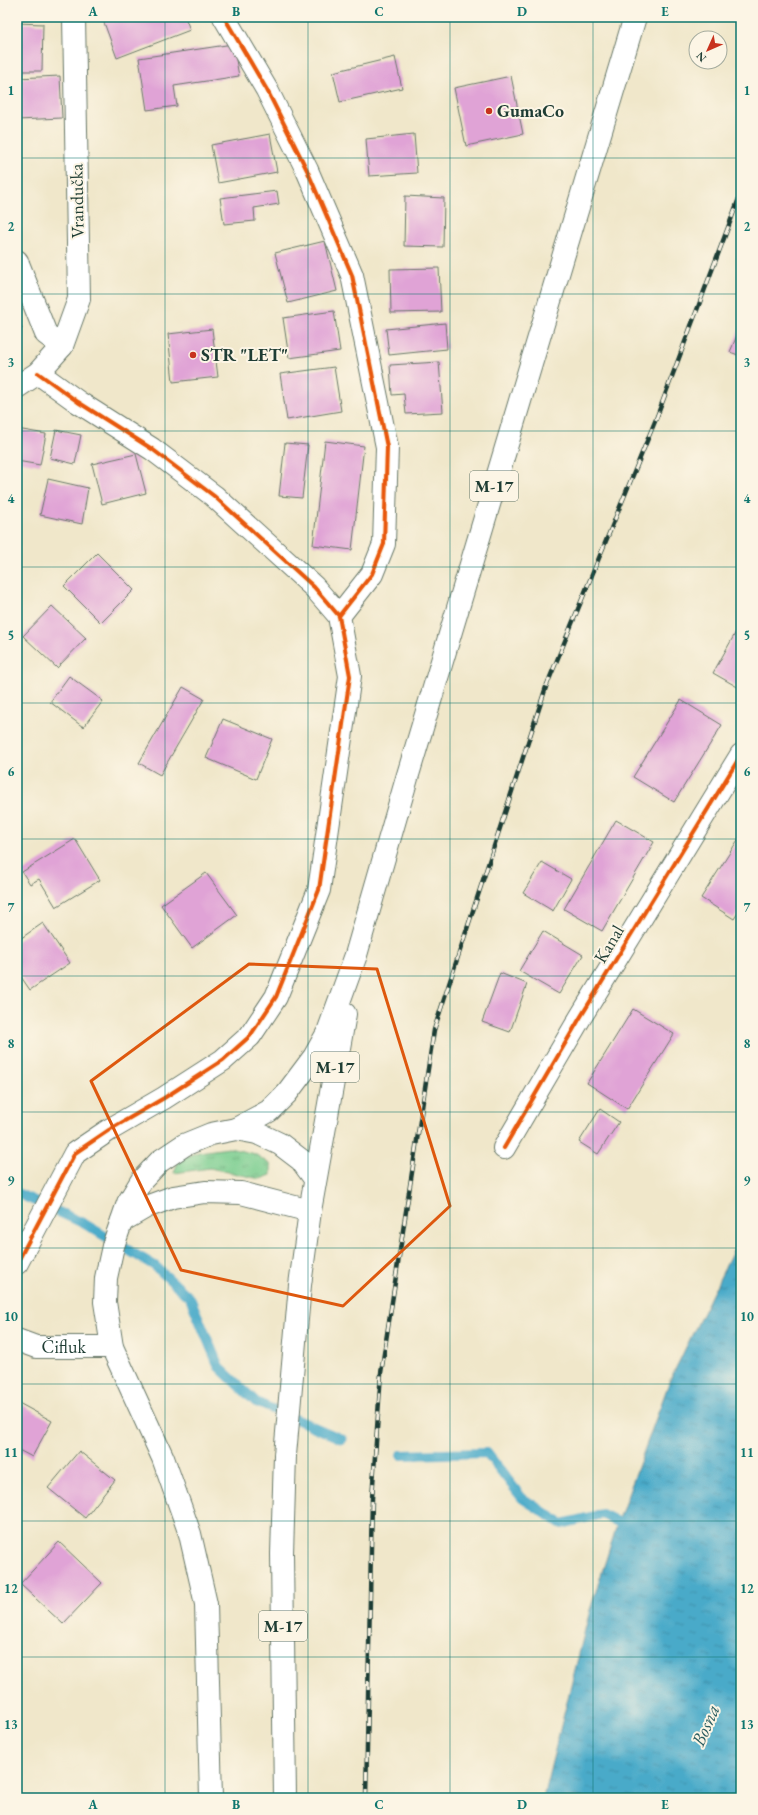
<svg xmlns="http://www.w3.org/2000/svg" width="758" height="1815" viewBox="0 0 758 1815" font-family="'EB Garamond',serif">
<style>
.grass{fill:url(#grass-tufts);stroke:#4c8662}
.water{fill:url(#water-ripples);stroke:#34747e}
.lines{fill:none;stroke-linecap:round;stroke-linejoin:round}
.stream{stroke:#4aaac9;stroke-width:10}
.building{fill:#e0a3d6}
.minor-casing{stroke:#687868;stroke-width:24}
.primary-casing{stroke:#687868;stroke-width:24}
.minor{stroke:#fff;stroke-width:22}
.primary{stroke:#fff;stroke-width:22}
.rail-casing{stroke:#1f3d34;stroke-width:4.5}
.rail{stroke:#fcf5e5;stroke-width:3;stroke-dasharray:9;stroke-linecap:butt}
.cycleway-casing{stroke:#fcf5e5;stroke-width:6}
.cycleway{stroke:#e8590c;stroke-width:4}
.marked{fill:none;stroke:#de580e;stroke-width:3;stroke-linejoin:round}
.grid{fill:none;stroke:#0f766e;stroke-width:1;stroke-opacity:0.55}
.poi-dot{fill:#c8321e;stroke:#fcf5e5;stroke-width:1.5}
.labels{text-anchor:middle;stroke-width:4;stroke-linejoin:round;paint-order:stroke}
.shield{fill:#fcf5e5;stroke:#617469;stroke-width:1}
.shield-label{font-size:17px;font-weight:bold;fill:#1f3d34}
.poi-label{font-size:18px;font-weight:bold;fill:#1f3d34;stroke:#fcf5e5;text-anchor:start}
.street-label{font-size:18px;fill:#1f3d34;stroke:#fcf5e5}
.water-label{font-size:19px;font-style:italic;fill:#2c5e61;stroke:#fcf5e5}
.neatline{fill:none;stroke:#0f766e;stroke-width:1.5}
.grid-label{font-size:13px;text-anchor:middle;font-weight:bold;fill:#0f766e}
</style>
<defs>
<pattern id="grass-tufts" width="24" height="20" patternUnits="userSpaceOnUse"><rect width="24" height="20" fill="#7ace90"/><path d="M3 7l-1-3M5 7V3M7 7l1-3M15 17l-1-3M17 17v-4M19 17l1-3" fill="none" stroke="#63a876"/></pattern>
<pattern id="water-ripples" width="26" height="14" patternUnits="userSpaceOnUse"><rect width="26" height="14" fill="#4aaac9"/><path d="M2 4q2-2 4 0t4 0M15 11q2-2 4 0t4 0" fill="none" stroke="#3d8ca4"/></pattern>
</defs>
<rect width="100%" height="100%" fill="#fcf5e5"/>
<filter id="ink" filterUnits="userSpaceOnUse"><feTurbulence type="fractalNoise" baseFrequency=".025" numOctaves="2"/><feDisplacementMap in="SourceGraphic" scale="8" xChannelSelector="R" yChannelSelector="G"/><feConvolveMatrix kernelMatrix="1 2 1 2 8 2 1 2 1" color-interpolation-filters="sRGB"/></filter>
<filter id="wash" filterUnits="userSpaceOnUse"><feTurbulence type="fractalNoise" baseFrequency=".012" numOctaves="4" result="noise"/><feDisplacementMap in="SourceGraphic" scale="16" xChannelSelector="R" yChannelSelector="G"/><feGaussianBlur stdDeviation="0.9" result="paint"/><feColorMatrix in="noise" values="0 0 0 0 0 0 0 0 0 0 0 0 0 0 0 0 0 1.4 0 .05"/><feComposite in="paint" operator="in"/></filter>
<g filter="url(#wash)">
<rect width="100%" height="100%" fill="#f0e7ca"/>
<polygon class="grass" points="229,1148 255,1154 271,1165 271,1175 260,1179 210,1168 174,1173 179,1159 199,1152"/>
<polygon class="water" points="741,1235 741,1798 543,1798 590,1610 618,1522 670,1380"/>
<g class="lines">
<g class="stream">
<polyline points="17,1193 83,1223 155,1266 190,1298 219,1367 256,1402 342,1439"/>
<polyline points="401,1455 487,1453 522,1498 562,1524 602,1514 618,1522 627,1532"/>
</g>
</g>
<g id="blocks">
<g class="building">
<polygon points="102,17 185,17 190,30 117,58"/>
<polygon points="17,23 43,24 42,71 17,71"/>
<polygon points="233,44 239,76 174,86 177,106 147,110 139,58"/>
<polygon points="395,57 402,88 340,102 333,72"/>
<polygon points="60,76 62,118 17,120 17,78"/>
<polygon points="511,76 523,134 466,146 454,88"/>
<polygon points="270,134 277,172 218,183 211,145"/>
<polygon points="414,134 417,173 369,176 366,139"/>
<polygon points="277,191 279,204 254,208 255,221 224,224 220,198"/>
<polygon points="405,196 444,198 443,247 404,246"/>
<polygon points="325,241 337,291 288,303 275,253"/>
<polygon points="439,268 441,312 391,313 390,269"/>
<polygon points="334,311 340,351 289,358 283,318"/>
<polygon points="17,314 22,329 17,330"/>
<polygon points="445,323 447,349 389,355 386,329"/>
<polygon points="741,326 741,356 730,352"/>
<polygon points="212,329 218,377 173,382 168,334"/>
<polygon points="439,362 443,412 406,414 404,394 392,395 390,365"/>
<polygon points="334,367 341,411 287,420 280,374"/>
<polygon points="17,429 46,434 40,465 17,461"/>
<polygon points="56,430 81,435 75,464 50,458"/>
<polygon points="325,441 364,446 352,550 313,545"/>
<polygon points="285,443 308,445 302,498 279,496"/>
<polygon points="136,454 146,493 102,504 92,464"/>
<polygon points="48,479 88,488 82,524 40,515"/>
<polygon points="97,553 134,590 101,623 64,586"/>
<polygon points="52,606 86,638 57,668 23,636"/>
<polygon points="736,632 741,635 741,689 713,673"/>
<polygon points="69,676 103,701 83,727 50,702"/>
<polygon points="183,687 204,699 160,775 139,763"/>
<polygon points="681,700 722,725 674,802 633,777"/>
<polygon points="223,719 272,739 256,779 206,758"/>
<polygon points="616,820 654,842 602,931 564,909"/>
<polygon points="741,835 741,908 734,919 701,898"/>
<polygon points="75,839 100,880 56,907 39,879 30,884 22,872"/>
<polygon points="542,862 571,879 553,911 523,893"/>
<polygon points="206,873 237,915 192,948 161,905"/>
<polygon points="43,923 70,963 30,990 17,971 17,941"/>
<polygon points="543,931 583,955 559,994 519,971"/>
<polygon points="500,973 527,984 510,1032 482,1022"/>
<polygon points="633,1009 674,1034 627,1109 587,1083"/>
<polygon points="600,1109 619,1122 598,1154 579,1142"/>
<polygon points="17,1402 52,1421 32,1457 17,1449"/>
<polygon points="79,1451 115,1480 85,1518 48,1488"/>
<polygon points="59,1542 102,1583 63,1624 20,1584"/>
</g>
</g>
</g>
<g filter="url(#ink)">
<use href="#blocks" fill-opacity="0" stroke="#687868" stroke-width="1"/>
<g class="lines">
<defs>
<g id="minor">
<polyline points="224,17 267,90 307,170 352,275 387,447 384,544 372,574 339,616"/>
<polyline points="17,261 46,334 62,346"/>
<polyline points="17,387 38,373 62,346 79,299 74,17"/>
<polyline points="504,1148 580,1018 741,755"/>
<polyline points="17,1263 75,1153 109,1130 164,1098 223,1060 250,1036 276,997 319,890 350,676 339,616 314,587 214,496 152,449 78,402 38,373"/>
<path id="s1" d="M17,1340L36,1347H112"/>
</g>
<g id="primary">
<polyline points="236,1129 269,1111 287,1093 314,1057 328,1032 356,955 407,778 635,17"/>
<polyline points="122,1221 146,1207 173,1197 205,1192 241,1193 310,1211"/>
<polyline points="211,1798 206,1604 190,1534 163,1458 112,1347 105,1302 106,1278 113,1246 128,1203 142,1180 160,1161 184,1145 211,1134 236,1129 257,1133 280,1144 301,1160 315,1179"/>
<polyline points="285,1798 282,1554 285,1455 300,1285 310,1211 345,1014"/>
</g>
</defs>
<use href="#minor" class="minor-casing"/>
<use href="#primary" class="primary-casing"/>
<use href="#minor" class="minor"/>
<use href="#primary" class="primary"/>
<defs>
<polyline id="rail" points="366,1798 372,1498 381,1373 434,1030 546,687 656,419 741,193"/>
</defs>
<use href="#rail" class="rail-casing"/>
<use href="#rail" class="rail"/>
<defs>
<g id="cycleway">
<polyline points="224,17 267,90 307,170 352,275 387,447 384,544 372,574 339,616"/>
<polyline points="504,1148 580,1018 741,755"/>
<polyline points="17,1263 75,1153 109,1130 164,1098 223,1060 250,1036 276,997 319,890 350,676 339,616 314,587 214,496 152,449 78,402 38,373"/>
</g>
</defs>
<use href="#cycleway" class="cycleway-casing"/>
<use href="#cycleway" class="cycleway"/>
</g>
</g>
<path class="marked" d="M249,964L377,969L450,1206L343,1306L181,1270L91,1081Z"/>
<path class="grid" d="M165,17V1798M308,17V1798M450,17V1798M593,17V1798M17,158H741M17,294H741M17,431H741M17,567H741M17,703H741M17,839H741M17,976H741M17,1112H741M17,1248H741M17,1384H741M17,1521H741M17,1657H741"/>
<g class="poi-dot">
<circle cx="489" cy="111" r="4"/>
<circle cx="193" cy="355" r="4"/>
</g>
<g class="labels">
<g class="shield">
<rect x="470" y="471" width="48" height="30" rx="3"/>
<rect x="311" y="1052" width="48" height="30" rx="3"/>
<rect x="259" y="1611" width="48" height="30" rx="3"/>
</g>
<g class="shield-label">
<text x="494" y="492">M-17</text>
<text x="335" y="1073">M-17</text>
<text x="283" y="1632">M-17</text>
</g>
<g class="poi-label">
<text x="497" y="117">GumaCo</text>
<text x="201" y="361">STR "LET"</text>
</g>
<g class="street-label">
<text transform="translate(77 201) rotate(-91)" y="6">Vrandučka</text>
<text transform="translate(609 944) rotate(-59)" y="6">Kanal</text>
<text dy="6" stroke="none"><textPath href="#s1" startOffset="48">Čifluk</textPath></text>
</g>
<g class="water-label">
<text transform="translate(705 1725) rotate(-67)" y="7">Bosna</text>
</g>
</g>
<rect width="758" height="1815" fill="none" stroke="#fcf5e5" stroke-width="44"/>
<g transform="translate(708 50) rotate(225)"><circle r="19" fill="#fcf5e5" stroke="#a4ab9e"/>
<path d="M0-3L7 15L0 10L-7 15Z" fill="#c8321e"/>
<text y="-6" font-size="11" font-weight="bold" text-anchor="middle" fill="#1f3d34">N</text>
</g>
<rect x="22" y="22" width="714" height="1771" class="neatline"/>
<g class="grid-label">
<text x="93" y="16">A</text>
<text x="236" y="16">B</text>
<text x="379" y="16">C</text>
<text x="522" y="16">D</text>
<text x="665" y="16">E</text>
<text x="11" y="95">1</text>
<text x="747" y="95">1</text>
<text x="11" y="231">2</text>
<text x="747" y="231">2</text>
<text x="11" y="367">3</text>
<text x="747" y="367">3</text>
<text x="11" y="503">4</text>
<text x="747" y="503">4</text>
<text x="11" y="640">5</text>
<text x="747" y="640">5</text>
<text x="11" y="776">6</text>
<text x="747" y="776">6</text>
<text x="11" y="912">7</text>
<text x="747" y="912">7</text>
<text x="11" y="1048">8</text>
<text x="747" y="1048">8</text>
<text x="11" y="1185">9</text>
<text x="747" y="1185">9</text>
<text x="11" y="1321">10</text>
<text x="747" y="1321">10</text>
<text x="11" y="1457">11</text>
<text x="747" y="1457">11</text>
<text x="11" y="1593">12</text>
<text x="747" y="1593">12</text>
<text x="11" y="1729">13</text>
<text x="747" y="1729">13</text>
<text x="93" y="1809">A</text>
<text x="236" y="1809">B</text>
<text x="379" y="1809">C</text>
<text x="522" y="1809">D</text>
<text x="665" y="1809">E</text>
</g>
</svg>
